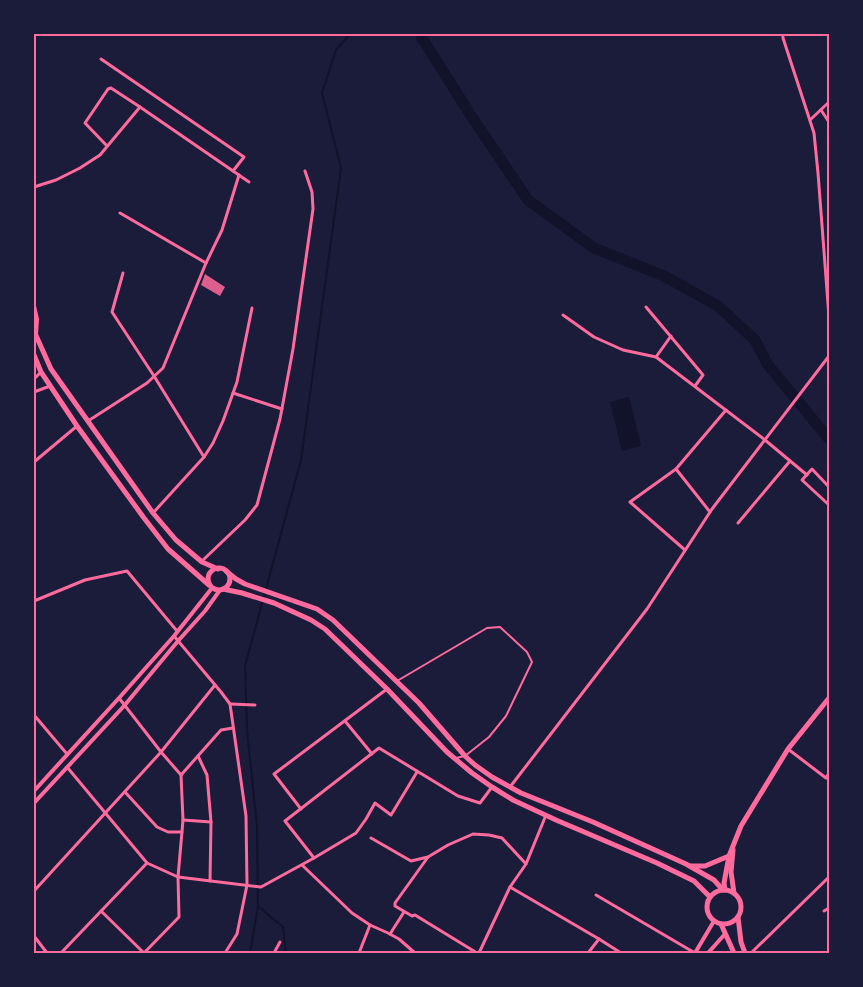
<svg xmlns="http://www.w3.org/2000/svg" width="863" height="987" viewBox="0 0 863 987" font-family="Helvetica,sans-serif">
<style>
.water{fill:#12122b}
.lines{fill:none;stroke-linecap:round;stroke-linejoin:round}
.stream{stroke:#12122b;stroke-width:2}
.river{stroke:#12122b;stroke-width:11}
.building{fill:#dd5f8e}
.service{stroke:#ff6b9d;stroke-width:2}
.minor{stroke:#ff6b9d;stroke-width:3}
.tertiary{stroke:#ff6b9d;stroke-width:4}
.primary{stroke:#ff6b9d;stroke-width:5}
.neatline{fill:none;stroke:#ff6b9d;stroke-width:2}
</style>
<rect width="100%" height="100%" fill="#1b1b3a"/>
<polygon class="water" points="629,397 641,446 622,451 610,402"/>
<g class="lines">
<g class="stream">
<polyline points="250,953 258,906"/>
<polyline points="286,953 283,927 258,906 257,826 247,730 245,666 301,460 341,168 322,93 336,50 350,34"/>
</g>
<polyline class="river" points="422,34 422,38 470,114 528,200 594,248 664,276 718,306 755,340 768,365 829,439"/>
</g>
<polygon class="building" points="205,274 225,287 220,296 201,285"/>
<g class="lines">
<polyline class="service" points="397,681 487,628 500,627 527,652 532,662 506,716 489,737 465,756 456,758"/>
<g class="minor">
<polyline points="783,34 783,38 814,133 818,173 829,317"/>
<polyline points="101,59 244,157 233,171"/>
<polyline points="821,110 829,122"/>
<polyline points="810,120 829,102"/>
<polyline points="107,146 85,123 108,89 111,88 140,107 249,182"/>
<polyline points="34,187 56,180 80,168 100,155 140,107"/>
<polyline points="120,213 206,263"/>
<polyline points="123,273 112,312 154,376 204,457"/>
<polyline points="646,307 703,375 695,386"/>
<polyline points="563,315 594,337 623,350 656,357 765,440 807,475"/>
<polyline points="656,357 671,336"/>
<polyline points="34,379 41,372"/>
<polyline points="34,392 50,386"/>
<polyline points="233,393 282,409"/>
<polyline points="88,421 147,383 163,368 206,263 222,230 239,175"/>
<polyline points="34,462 77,426"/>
<polyline points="676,469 630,502 685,550"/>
<polyline points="829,487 812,469 802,480 829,505"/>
<polyline points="710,512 676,469 726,410"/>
<polyline points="153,513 204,457 213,443 223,421 237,382 252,308"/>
<polyline points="738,523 790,461"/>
<polyline points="202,561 245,520 257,505 280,419 293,349 313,209 312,192 305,171"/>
<polyline points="34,601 85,580 127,571 177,631"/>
<polyline points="174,636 221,692 230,704 246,816 247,885 237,934 225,953"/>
<polyline points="119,698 161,752 181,775 183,820 178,877 179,917 144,953"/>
<polyline points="230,704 255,705"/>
<polyline points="34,715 67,754"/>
<polyline points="345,721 372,754"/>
<polyline points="788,749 826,778 829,773"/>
<polyline points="198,756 207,775 211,822 210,881"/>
<polyline points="67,767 147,863 178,877 261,887 314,858 285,821 379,748 458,796 480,803 492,787"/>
<polyline points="181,775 221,730 233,728"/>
<polyline points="510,787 647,609 712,509 829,356"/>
<polyline points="125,792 157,827 168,832 182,832"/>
<polyline points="301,809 274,774 387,689"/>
<polyline points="183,820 211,822"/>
<polyline points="371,838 411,861 428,857 448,845 473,834 489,835 502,838 526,864"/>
<polyline points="428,857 395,903 395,906 412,916 415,915 477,953"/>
<polyline points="314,858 356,833 366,819 375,803 391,815 417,772"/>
<polyline points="302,865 352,913 370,925 388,933 399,939 415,953"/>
<polyline points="510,887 599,939 621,953"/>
<polyline points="34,891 161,752 215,685"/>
<polyline points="596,895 695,953"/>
<polyline points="101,911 144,953"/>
<polyline points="824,911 829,908"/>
<polyline points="390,934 404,912"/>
<polyline points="34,936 47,953"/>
<polyline points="61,953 147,863"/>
<polyline points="274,953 280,942"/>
<polyline points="359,953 370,925"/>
<polyline points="479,953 510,887 526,864 546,815"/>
<polyline points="588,953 599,939"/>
<polyline points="751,953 829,877"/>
</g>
<g class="tertiary">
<polyline points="34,306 37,319 36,334"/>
<polyline points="34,791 119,698 174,636 212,588"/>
<polyline points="34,803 124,706 178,641 205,611 220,590"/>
<polyline points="695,953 714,921"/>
<polyline points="708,953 725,934"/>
</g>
<g class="primary">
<polyline points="34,331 51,369 153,513 176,540 202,562 218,569"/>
<polyline points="34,355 41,372 77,426 144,518 168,549 209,585"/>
<circle cx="219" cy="579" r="11"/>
<polyline points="226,571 236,579 245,584 317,609 333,620 419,703 465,756 475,765 492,777 521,793 593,822 686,864 714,880 723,890"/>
<polyline points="223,589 242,593 274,603 311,620 325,629 387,689 447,752 472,773 492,787 513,800 556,820 657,863 694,881 710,897"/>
<polyline points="733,850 731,872 734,893"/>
<polyline points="691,866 705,866 729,856"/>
<circle cx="724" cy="907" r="17"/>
<polyline points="725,890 724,883 729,856 741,826 788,749 829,698"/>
<polyline points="738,917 741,942 745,953"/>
<polyline points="721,924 734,953"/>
</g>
</g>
<rect width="863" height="987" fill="none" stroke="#1b1b3a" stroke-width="70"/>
<rect x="35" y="35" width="793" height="917" class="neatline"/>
</svg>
